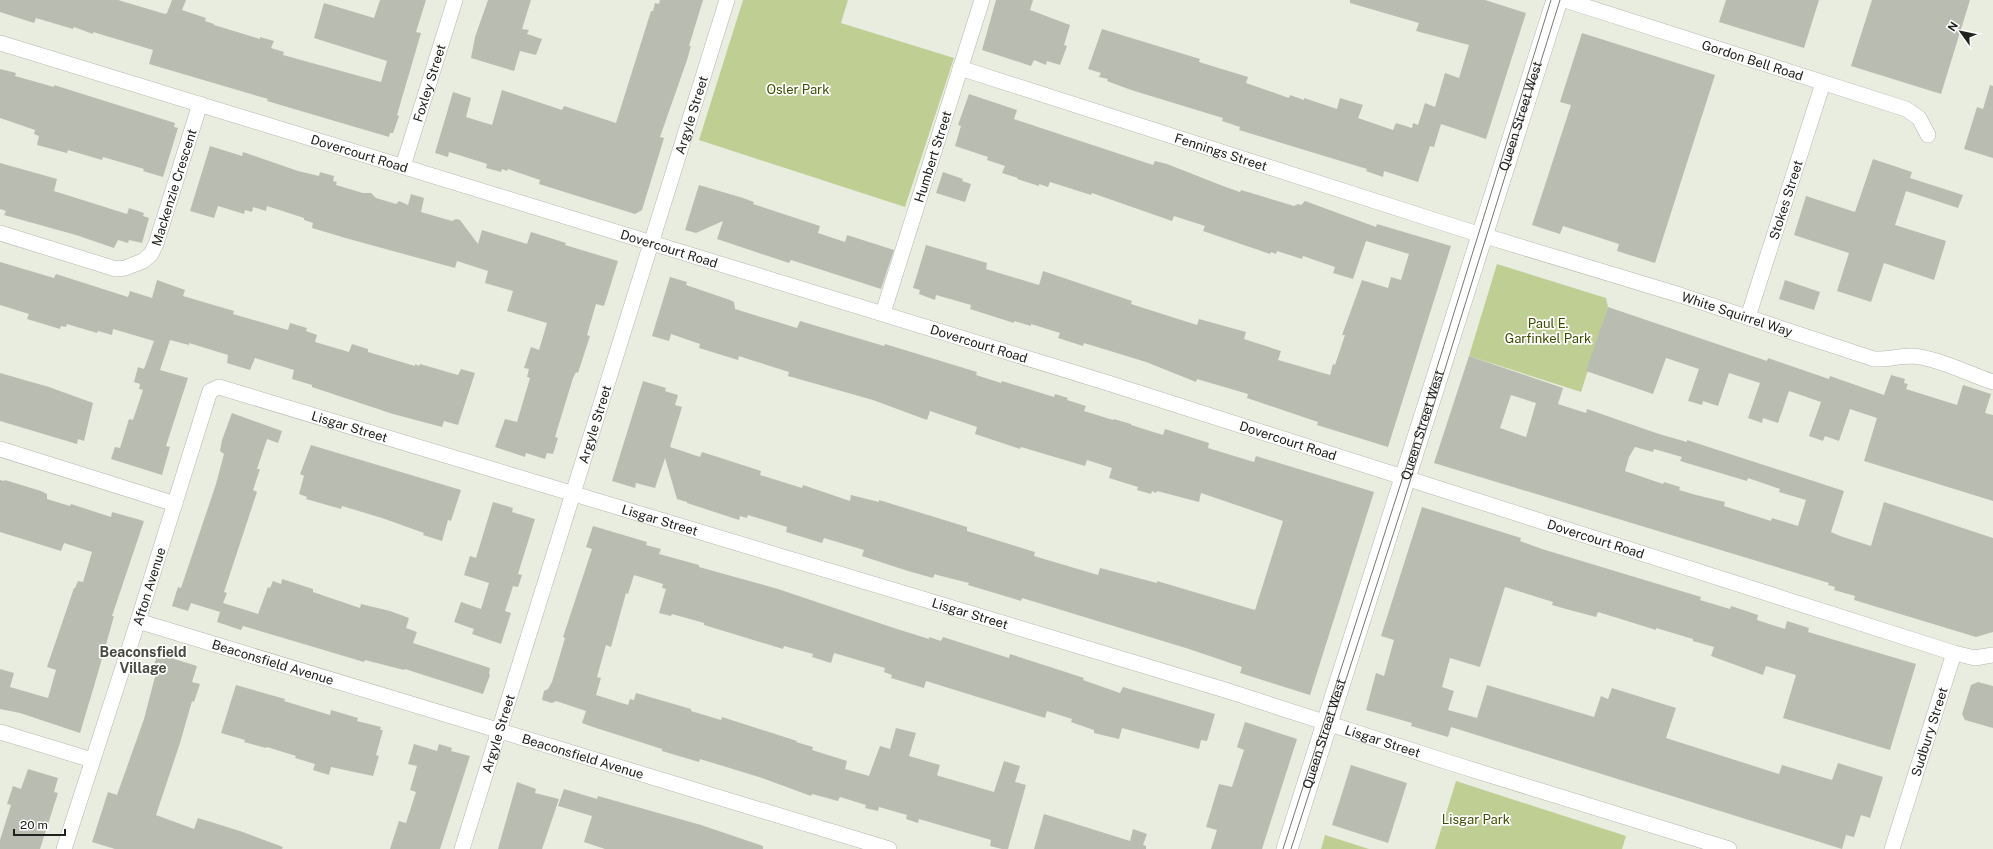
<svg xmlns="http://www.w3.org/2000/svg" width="1993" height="849" viewBox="0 0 1993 849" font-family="'Public Sans',sans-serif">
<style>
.green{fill:#bfcf93}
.building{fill:#b9bdb1;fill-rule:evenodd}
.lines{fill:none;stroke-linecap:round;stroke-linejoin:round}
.street-casing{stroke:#b4b7ac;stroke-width:16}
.secondary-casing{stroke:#b4b7ac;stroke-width:22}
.street{stroke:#fff;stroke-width:15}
.secondary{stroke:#fff;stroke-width:21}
.tram{stroke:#767870;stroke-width:1}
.labels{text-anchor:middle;stroke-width:3.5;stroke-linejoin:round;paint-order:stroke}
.street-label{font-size:13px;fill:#21221e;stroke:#fff}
.park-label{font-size:13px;fill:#404e01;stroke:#fff}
.neighbourhood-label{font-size:14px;font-weight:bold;fill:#474a40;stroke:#fff}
</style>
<rect width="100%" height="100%" fill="#e9ede0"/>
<g class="green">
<polygon points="743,0 848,0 841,23 954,58 905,207 699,140"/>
<polygon points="1497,264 1606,298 1608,307 1581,392 1469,356"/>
<polygon points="1456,781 1626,836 1622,849 1435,849"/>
<polygon points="1325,835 1369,849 1321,849"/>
</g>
<g class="building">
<polygon points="0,0 118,0 165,14 167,13 172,0 186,0 182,10 206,18 205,21 214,24 214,25 260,39 260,37 274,41 271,48 284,52 283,55 381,82 387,61 314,38 324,3 374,18 380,0 426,0 416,32 421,33 397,115 399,116 393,133 390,133 389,137 267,101 268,99 149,64 153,50 93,32 93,34 74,27 73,29 36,18 34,23 0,12"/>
<polygon points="488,0 531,0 522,29 529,30 527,34 542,39 536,55 520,51 514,71 471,58 475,37"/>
<polygon points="660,0 703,0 689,46 691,46 687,60 660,137 664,138 642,210 635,214 539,184 540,180 508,169 507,171 502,169 501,172 486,168 487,164 481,162 449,152 448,157 435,153 453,92 471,98 466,117 492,125 502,90 562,110 564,106 616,123 651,11 653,11 655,3 659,4"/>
<polygon points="996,0 1033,0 1030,10 1070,25 1064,45 1067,46 1060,65 1047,61 1046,65 1034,60 1031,66 982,50"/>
<polygon points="1350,0 1485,0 1526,13 1486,139 1441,124 1434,147 1430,146 1418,182 1384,171 1383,177 1366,171 1367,169 1239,130 1240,127 1222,121 1223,118 1131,90 1107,81 1108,79 1099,77 1101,73 1088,69 1102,29 1200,59 1199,62 1248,77 1246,83 1289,98 1290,95 1304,100 1304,98 1337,109 1340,98 1363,105 1358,118 1393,130 1396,123 1412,128 1413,123 1418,125 1425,103 1435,107 1445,73 1459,78 1469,45 1416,31 1419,23 1350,3"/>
<polygon points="1726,0 1819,0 1804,48 1719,22"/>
<polygon points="1872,0 1970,0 1941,94 1851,66"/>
<polygon points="1582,33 1715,75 1655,263 1617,251 1619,244 1563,226 1560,234 1532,225 1571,105 1560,102"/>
<polygon points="0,69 16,73 15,76 54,87 54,85 175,123 174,127 178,128 163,177 143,171 144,169 103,157 102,160 68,150 67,153 37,145 39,136 34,134 35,130 0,118"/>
<polygon points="1990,85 1993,86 1993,158 1964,149 1977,107 1983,109"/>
<polygon points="969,94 1017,110 1014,119 1153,165 1155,161 1167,164 1223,186 1240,192 1241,190 1294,206 1298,204 1301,205 1305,201 1376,227 1377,224 1451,246 1388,447 1317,425 1318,422 1247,398 1248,394 1197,379 1196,382 1146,362 1084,343 1083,346 1058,338 1060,333 1031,324 1031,326 1014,321 1014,323 970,309 971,305 936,295 935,300 919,294 920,290 913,288 926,245 987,263 986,269 1039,285 1043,271 1132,301 1131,304 1197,325 1199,319 1246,332 1244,339 1281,351 1278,360 1330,375 1333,364 1335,365 1345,335 1342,335 1362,280 1388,288 1391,277 1401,280 1409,254 1366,241 1353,279 1333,273 1335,267 1303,256 1302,259 1277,251 1276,254 1271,252 1270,254 1203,231 1205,226 1174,216 1172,221 1092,193 1091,195 1050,182 1048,187 1039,184 1039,186 1017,179 1018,178 1002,173 1005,166 987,160 988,157 955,146 961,126 958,125"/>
<polygon points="210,146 242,156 243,152 298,171 319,176 320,172 334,176 333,181 337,182 336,185 363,193 371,193 376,198 396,204 399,201 408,205 411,194 424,198 421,212 452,221 456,219 460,220 478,244 482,230 527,244 531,232 566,243 565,245 618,261 604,306 596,304 587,335 590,336 578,373 576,372 573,378 555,437 558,438 553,454 547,453 545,459 526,453 525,457 495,447 505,419 517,422 530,378 527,377 529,369 524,368 531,347 539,350 547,323 507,311 513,291 485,283 488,271 457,261 455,268 349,239 312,228 313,223 304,220 304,218 267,206 266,211 253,207 252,212 245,210 244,214 218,206 214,218 190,211"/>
<polygon points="1873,159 1912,172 1910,178 1963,195 1958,208 1906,191 1895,225 1946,241 1934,280 1884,263 1871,302 1837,291 1849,253 1794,235 1806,196 1855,212"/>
<polygon points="0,163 57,179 54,191 127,214 129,208 144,213 143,216 149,218 142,243 129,240 128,243 118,240 114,248 76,235 4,215 6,211 0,209"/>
<polygon points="943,172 963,179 962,181 971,184 965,202 936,193"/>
<polygon points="699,185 743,198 754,202 753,204 820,226 818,233 845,242 847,235 894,250 881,289 791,260 789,263 717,239 723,221 696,233 685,230"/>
<polygon points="0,262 54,278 56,274 128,297 130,291 152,298 157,280 185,290 183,296 234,311 233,314 288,330 290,323 307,328 306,331 317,335 315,342 349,352 352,344 368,349 368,352 415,366 415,364 419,366 420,364 458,375 461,369 475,373 458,425 444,421 442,427 393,414 312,387 312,385 292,379 294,370 255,358 250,370 227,363 228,355 189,343 189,345 170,340 160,370 188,378 166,446 170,447 162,475 111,459 115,447 120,448 129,419 133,420 143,390 139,389 140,384 134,382 138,367 144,369 154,341 113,329 112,335 98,331 97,333 67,324 66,327 61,326 60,329 27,319 29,314 0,305"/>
<polygon points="670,277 687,282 686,285 730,300 734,302 735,309 797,328 800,321 884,346 885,344 977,372 976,375 1001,383 1002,381 1054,397 1055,394 1068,398 1067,400 1086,406 1084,411 1113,420 1114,419 1131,424 1131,425 1163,435 1165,429 1209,443 1208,448 1254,462 1256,456 1374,492 1310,695 1240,673 1242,667 1189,649 1022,598 1021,601 968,585 969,583 937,575 935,574 933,578 908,571 862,556 864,550 824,538 822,543 786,532 787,527 748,515 747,518 740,516 739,520 687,503 687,502 677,499 665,458 655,488 636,483 635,488 612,481 643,381 666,388 665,391 678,395 675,405 682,407 670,447 700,457 702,452 724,459 761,471 760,475 802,488 803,485 850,501 851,495 879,502 879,500 967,527 967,531 1035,552 1034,556 1098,575 1100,568 1157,583 1157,581 1255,610 1283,521 1201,493 1199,502 1157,491 1156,493 1152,491 1151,494 1137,490 1138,487 1109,478 1112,468 1087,460 1085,466 1021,447 1020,449 975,434 977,427 930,411 927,420 873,400 788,376 789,372 751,360 739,356 738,360 699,348 700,344 671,334 669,341 652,336"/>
<polygon points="1785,280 1820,292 1814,310 1779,299"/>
<polygon points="1608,307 1767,361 1768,358 1829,379 1830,376 1884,395 1891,375 1905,379 1904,383 1908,384 1906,389 1957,405 1963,385 1991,394 1985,413 1993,415 1993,501 1864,461 1877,418 1850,409 1839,441 1825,436 1823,441 1809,436 1821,402 1789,391 1778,423 1763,418 1762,423 1748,418 1760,383 1729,373 1718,406 1703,401 1702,405 1688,401 1699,369 1666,358 1653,394 1586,371"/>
<path d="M1469,356L1563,388L1558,404L1586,413L1587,409L1659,434L1687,442V440L1844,491L1831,532L1840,536L1871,546L1884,502L1993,538V632L1976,637L1854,600L1855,596L1834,590L1835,587L1828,585L1829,583L1434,463ZM1511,395L1536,403L1526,437L1500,428ZM1635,447L1653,452L1654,449L1682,457L1680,461L1747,481L1748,478L1780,489L1779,492L1806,500L1798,526L1772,518L1771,521L1724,506L1725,502L1696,495L1679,490L1680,487L1664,482L1663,484L1625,471L1629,457Z"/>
<polygon points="0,373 49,387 93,403 84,441 78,439 77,444 0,421"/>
<polygon points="232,413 282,431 278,443 267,439 257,469 260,469 253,490 257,492 224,592 227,593 223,603 258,614 268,587 270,588 273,581 281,584 282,579 313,589 313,592 360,608 361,604 390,611 409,618 406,628 417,632 413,643 490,668 489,674 490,675 483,694 405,669 404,670 365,660 364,662 243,626 241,630 217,622 220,612 191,603 188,611 172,606 178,587 181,588 216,484 224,454 220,451 222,440"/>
<polygon points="311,445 461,490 451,521 448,520 442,541 423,535 424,533 382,518 342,506 341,509 306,499 307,497 299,494 304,476 300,474"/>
<polygon points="0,480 4,481 5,480 41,491 47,494 47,499 70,506 71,504 111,517 112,512 144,521 112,616 114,616 97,676 80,733 20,713 0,709 0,669 14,673 10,687 48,698 56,670 47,667 74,588 75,588 78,581 83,582 92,552 64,543 61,551 0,532"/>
<polygon points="493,502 513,508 512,512 535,519 518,574 522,575 518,587 513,586 505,611 511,613 501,644 472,634 474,629 454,622 461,602 481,609 489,583 464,575 470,556 476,558"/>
<polygon points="1422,507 1521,538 1520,541 1542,549 1701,597 1700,600 1730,609 1731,606 1758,615 1757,620 1785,629 1787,621 1809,628 1808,632 1916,664 1890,750 1783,718 1796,675 1766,666 1763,675 1711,656 1714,647 1693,641 1693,639 1656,628 1656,630 1598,612 1596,617 1566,609 1552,605 1553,602 1505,587 1480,667 1450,658 1442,687 1454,691 1448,710 1477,718 1487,685 1594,717 1601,696 1608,699 1612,688 1676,708 1666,738 1779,774 1782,765 1832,780 1838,763 1883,777 1870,818 1861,815 1854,837 1846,835 1842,849 1451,727 1448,737 1411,726 1412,723 1366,710 1376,673 1384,676 1394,640 1381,636"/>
<polygon points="593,526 647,542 646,545 661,549 659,554 699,565 699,567 778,589 894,628 929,639 929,637 941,641 943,637 1009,658 1010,654 1084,678 1083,680 1120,693 1123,687 1215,714 1207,741 1201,740 1199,749 1122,728 1119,739 1094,733 1094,730 1071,722 1072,719 1047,711 1045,718 926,681 924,688 891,678 892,675 884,672 885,668 834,653 831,663 812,657 813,654 784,646 783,649 704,625 704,623 672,614 671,616 659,613 666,589 662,588 663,584 634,575 628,594 626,593 611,647 606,645 597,677 601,678 596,695 628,705 630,699 634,700 636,693 691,709 691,711 721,720 722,717 797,741 796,742 813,747 812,750 847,761 845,769 869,776 880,746 890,749 896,728 916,733 909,756 940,765 937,775 939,776 994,792 1004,761 1020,766 1015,782 1026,785 1008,849 1002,849 990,846 991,840 919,819 918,823 906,819 907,815 879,807 878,811 865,808 866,805 840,797 838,801 812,794 811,796 759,777 700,759 699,762 662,751 662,749 593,727 582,723 586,711 556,701 552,703 542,700 544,691 548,689 552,682 565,638 563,637 592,549 586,547"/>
<polygon points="158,654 197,666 192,682 200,684 194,702 192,701 180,743 156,815 194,829 198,818 240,831 283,847 282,849 115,849 92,842 108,792 117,795 144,719 157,669 153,667"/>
<polygon points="1978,682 1993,686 1993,728 1965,720 1962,714 1971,685"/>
<polygon points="236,685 285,699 284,701 330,715 331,710 358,718 357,721 381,727 380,730 383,730 376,755 379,756 373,776 331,767 329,775 313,770 315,764 295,758 296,756 267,747 266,748 244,742 245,740 221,733"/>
<polygon points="1245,722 1297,739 1262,849 1211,849 1217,830 1206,827 1219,784 1232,787 1244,750 1237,747"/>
<polygon points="414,744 437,751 439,744 452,748 451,751 470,756 440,849 390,849 399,821 406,823 416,792 410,790 417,766 408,764"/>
<polygon points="1351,765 1407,783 1388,843 1332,825"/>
<polygon points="28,769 58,778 54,792 58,793 40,849 0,849 0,840 11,805 7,804 13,786 21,789"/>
<polygon points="517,782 536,789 535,793 559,799 542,849 498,849"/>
<polygon points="564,789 597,799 598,796 701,825 763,846 763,849 605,849 584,842 592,816 558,806"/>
<polygon points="1044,814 1130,841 1133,829 1147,834 1143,845 1146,846 1146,849 1034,849"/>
</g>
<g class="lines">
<defs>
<g id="street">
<path id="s1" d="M1565,0L1906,109L1919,118L1928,135"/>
<path id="s2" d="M0,43L1108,383L1954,653L1975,658L1993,655"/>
<path id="s3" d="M960,68L1462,229L1680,295L1874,359C1887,360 1898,356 1911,356C1935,357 1969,374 1993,382"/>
<path id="s4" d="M403,166L455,0"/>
<path id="s5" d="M0,233L116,269L125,268L143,261L151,254L156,244L200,104"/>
<path id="s6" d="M883,313L982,0"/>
<path id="s7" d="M1748,317L1823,83"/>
<polyline points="0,449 175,504"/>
<path id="s8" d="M138,621L889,849"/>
<polyline points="0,732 92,760"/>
<path id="s9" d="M64,849L138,621L210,391L219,387L1225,690L1454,764L1729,849"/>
<path id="s10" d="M462,849L727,0"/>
<path id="s11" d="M1892,849L1954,653"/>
</g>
<g id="secondary">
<path id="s12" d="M1287,849L1557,0"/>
</g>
</defs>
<use href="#street" class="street-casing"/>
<use href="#secondary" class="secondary-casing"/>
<use href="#street" class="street"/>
<use href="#secondary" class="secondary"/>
<g class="tram">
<polyline points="1283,849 1409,458 1551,0"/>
<polyline points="1291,849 1401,510 1560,0"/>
</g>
</g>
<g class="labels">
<g class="street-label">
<text dy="5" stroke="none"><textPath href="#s1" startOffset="197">Gordon Bell Road</textPath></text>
<text dy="5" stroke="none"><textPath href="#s4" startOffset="87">Foxley Street</textPath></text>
<text dy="5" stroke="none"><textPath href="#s10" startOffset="769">Argyle Street</textPath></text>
<text dy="5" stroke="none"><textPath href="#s12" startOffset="769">Queen Street West</textPath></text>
<text dy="5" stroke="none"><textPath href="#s2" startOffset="376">Dovercourt Road</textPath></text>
<text dy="5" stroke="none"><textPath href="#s3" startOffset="274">Fennings Street</textPath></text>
<text dy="5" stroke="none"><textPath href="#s6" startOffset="164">Humbert Street</textPath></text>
<text dy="5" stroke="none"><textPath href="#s5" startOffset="231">Mackenzie Crescent</textPath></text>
<text dy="5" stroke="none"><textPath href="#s7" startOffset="123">Stokes Street</textPath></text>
<text dy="5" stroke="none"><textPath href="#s2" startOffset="700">Dovercourt Road</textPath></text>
<text dy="5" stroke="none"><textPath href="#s3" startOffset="815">White Squirrel Way</textPath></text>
<text dy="5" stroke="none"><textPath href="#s2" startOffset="1024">Dovercourt Road</textPath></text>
<text dy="5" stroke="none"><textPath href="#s10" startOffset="445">Argyle Street</textPath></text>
<text dy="5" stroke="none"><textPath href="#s12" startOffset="445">Queen Street West</textPath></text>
<text dy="5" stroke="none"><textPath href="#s9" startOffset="627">Lisgar Street</textPath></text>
<text dy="5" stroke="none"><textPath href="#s2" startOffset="1348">Dovercourt Road</textPath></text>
<text dy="5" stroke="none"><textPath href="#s9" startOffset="951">Lisgar Street</textPath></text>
<text dy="5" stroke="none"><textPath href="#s2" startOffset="1671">Dovercourt Road</textPath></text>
<text dy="5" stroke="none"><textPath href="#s9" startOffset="276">Afton Avenue</textPath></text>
<text dy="5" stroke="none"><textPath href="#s9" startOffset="1275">Lisgar Street</textPath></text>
<text dy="5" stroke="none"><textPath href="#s8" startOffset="141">Beaconsfield Avenue</textPath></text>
<text dy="5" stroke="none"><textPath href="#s11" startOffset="123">Sudbury Street</textPath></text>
<text dy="5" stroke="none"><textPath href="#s12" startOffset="121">Queen Street West</textPath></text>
<text dy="5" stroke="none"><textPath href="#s10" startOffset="121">Argyle Street</textPath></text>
<text dy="5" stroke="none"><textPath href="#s9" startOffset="1707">Lisgar Street</textPath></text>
<text dy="5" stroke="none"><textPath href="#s8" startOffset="465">Beaconsfield Avenue</textPath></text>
</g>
<g class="park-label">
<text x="798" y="94">Osler Park</text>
<text x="1548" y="328">Paul E.<tspan x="1548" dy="15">Garfinkel Park</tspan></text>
<text x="1476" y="824">Lisgar Park</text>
</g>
<g class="neighbourhood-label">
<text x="143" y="657">Beaconsfield<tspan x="143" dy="16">Village</tspan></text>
</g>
</g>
<g transform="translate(1961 32) rotate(303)" stroke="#ffffff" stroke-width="3" paint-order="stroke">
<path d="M0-3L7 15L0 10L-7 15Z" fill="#21221e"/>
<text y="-6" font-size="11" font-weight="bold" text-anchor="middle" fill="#21221e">N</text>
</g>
<path d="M14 829v6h51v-6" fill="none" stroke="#21221e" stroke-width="2"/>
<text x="20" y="829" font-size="12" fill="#21221e" stroke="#ffffff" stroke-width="3" paint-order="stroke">20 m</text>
</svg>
